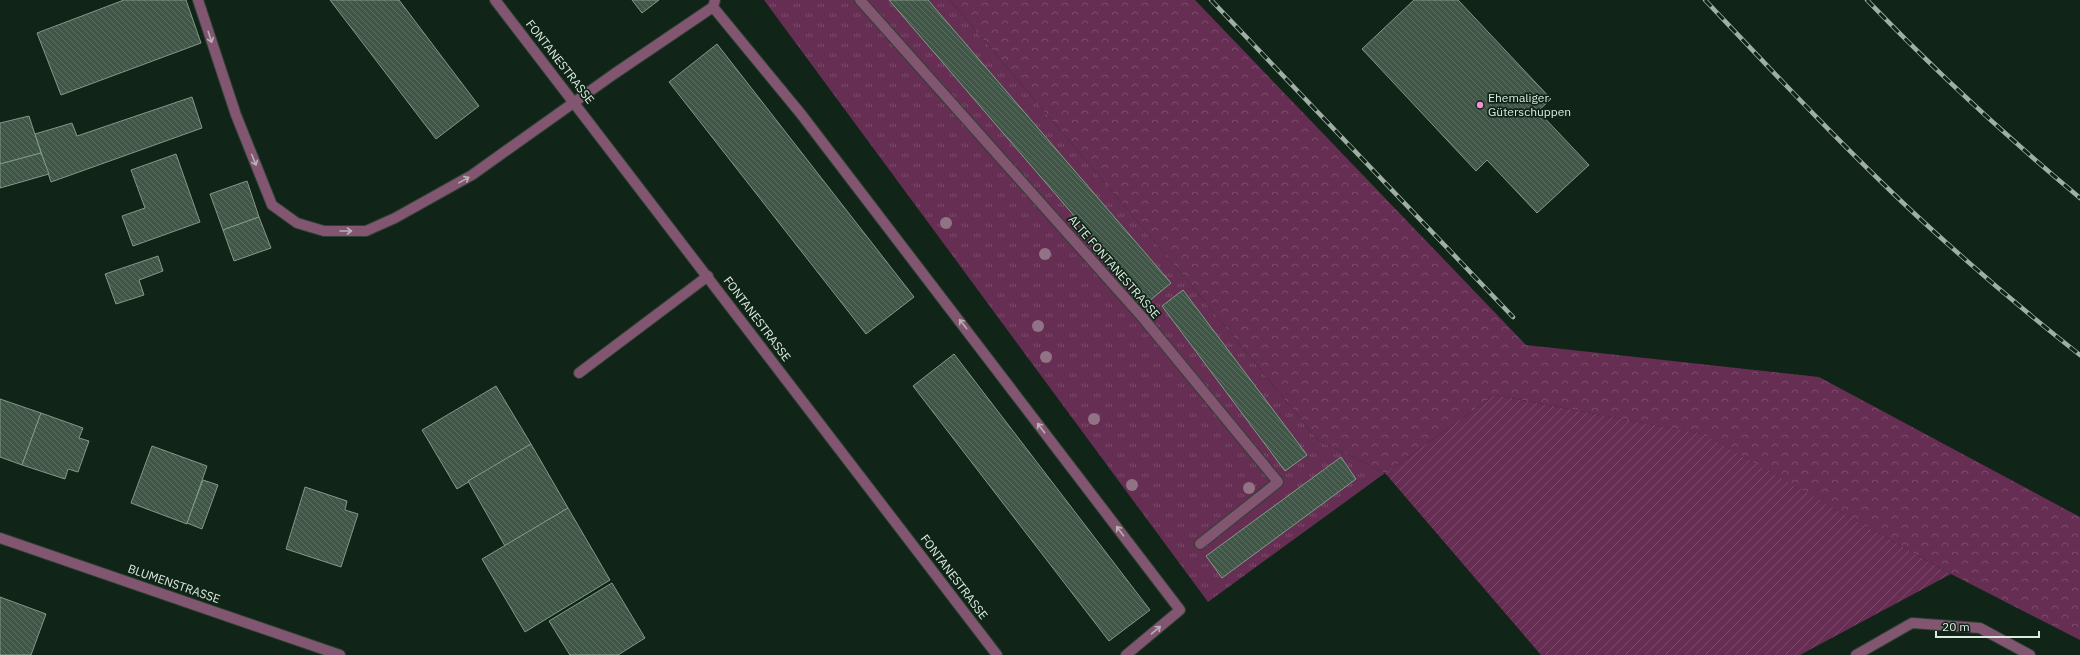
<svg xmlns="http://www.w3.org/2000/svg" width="2080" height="655" viewBox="0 0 2080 655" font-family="'IBM Plex Sans',sans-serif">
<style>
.grass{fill:url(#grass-tufts)}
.forest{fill:url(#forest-crowns)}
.garden{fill:url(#garden-furrows)}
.building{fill:url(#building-back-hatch);stroke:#819a88}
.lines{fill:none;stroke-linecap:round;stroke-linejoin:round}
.service-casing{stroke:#2d4133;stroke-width:12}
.minor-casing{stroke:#2d4133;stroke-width:12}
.tertiary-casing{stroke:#2d4133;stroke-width:12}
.service{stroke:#825671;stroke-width:10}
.minor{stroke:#825671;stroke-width:10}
.tertiary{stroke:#825671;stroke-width:10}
.rail-casing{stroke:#a0afa4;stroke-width:4.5}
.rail{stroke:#102517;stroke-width:3;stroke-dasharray:9;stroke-linecap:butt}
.tree{fill:#927385}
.oneway{stroke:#b9afb4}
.poi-dot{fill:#f690d0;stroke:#102517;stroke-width:1.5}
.labels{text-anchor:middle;stroke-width:3.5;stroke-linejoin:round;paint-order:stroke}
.street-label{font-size:12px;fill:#ddeae0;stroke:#102517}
.poi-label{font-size:12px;fill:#ddeae0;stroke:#102517;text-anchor:start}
</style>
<defs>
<pattern id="grass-tufts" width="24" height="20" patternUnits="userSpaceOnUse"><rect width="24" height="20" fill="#662e53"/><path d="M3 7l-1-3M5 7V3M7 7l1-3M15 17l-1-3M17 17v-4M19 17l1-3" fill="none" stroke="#7b4c6b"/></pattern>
<pattern id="forest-crowns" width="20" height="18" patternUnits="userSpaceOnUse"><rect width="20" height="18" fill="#662e53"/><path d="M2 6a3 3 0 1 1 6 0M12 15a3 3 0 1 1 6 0" fill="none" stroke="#7b4c6b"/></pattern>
<pattern id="garden-furrows" width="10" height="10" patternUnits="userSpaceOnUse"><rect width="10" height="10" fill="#662e53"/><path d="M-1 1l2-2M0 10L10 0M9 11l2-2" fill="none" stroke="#7b4c6b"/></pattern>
<pattern id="building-back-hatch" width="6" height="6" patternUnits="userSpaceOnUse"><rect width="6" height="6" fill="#405647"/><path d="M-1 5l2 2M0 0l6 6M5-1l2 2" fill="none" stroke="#5b6e61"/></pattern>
</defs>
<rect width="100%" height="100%" fill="#102517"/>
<polygon class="grass" points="764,0 950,0 1182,274 1318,440 1385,473 1208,602"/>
<polygon class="forest" points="950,0 1195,0 1526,345 1819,377 2080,517 2080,640 1951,574 1702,434 1495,395 1385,473 1318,440 1182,274"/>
<polygon class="garden" points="1495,395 1703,434 1951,574 1800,655 1541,655 1385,473"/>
<g class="building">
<polygon points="124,0 186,0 201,43 61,95 37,33"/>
<polygon points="330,0 399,0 479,106 436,139"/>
<polygon points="632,0 659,0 642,13"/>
<polygon points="889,0 928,0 1171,283 1148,302"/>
<polygon points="1414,0 1458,0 1551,99 1538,111 1589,165 1537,213 1487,160 1476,171 1362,49"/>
<polygon points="717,44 914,297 866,334 669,82"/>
<polygon points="192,97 202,128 51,182 35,134 72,123 77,136"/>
<polygon points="29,116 41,153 0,164 0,123"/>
<polygon points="41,153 49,174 0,188 0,164"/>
<polygon points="176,154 200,222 133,246 122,216 145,208 131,170"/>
<polygon points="247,181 259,217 223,230 210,194"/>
<polygon points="259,217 271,248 234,261 223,230"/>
<polygon points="158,256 163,271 139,280 144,295 116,304 105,274"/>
<polygon points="1183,290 1307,455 1285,471 1162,306"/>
<polygon points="954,354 1150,610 1109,641 913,386"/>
<polygon points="496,386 531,444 457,489 422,430"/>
<polygon points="0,399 41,413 22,465 0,457"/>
<polygon points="41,413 83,428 79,438 89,441 78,472 68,469 65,479 22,465"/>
<polygon points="531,444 568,508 505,546 468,481"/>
<polygon points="152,446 207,466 187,524 131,503"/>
<polygon points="1341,457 1356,479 1222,578 1206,556"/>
<polygon points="203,480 218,485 202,529 187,523"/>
<polygon points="305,487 347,501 345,510 358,514 341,567 286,549"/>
<polygon points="568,508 610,580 525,632 482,559"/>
<polygon points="612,583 645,638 618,655 570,655 549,621"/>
<polygon points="0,597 46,614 31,655 0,655"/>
</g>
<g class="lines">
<defs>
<g id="service">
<polyline points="198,0 236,115 272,205 297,223 324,231 366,231 395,218 472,175 614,74 713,7"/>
<polyline points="715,0 713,7 801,114 1180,610 1126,655"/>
<polyline points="860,0 1143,318 1278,482 1200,544"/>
<polyline points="579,373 708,276"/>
</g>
<g id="minor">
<polyline points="0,538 340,655"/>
<polyline points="1856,655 1912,623 1980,628 2030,655"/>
</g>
<polyline id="tertiary" points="495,0 997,655"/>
</defs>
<use href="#service" class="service-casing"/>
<use href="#minor" class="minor-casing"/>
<use href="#tertiary" class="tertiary-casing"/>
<use href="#service" class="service"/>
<use href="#minor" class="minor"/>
<use href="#tertiary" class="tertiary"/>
<defs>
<g id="rail">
<polyline points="1211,0 1513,317"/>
<path d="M1705,0C1774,73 1843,147 1917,216C1969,264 2024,311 2080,355"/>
<path d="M1867,0C1934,70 2006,136 2080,198"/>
</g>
</defs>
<use href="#rail" class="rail-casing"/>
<use href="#rail" class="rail"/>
</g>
<g class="tree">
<circle cx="946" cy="223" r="6"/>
<circle cx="1045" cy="254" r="6"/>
<circle cx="1038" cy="326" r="6"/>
<circle cx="1046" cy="357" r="6"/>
<circle cx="1094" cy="419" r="6"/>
<circle cx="1132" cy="485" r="6"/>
<circle cx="1249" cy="488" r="6"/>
</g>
<defs><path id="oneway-shaft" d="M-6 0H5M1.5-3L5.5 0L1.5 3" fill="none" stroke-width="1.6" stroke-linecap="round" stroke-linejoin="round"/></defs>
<g class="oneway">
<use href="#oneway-shaft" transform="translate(210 37) rotate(72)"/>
<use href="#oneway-shaft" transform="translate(254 160) rotate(68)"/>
<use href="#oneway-shaft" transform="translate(464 180) rotate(-29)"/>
<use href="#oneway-shaft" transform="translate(346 231)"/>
<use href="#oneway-shaft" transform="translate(963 324) rotate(-128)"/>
<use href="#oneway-shaft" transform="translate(1041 428) rotate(-127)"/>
<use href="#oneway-shaft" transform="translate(1120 531) rotate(-127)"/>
<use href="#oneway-shaft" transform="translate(1156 630) rotate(-40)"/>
</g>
<circle class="poi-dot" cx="1480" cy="105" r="4"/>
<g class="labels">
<g class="street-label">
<text transform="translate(560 62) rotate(52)" y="4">FONTANESTRASSE</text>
<text transform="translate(1114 267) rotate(49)" y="4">ALTE FONTANESTRASSE</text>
<text transform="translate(757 319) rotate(53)" y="4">FONTANESTRASSE</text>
<text transform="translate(954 577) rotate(53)" y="4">FONTANESTRASSE</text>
<text transform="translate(174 584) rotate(19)" y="4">BLUMENSTRASSE</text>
</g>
<g class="poi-label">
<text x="1488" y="102">Ehemaliger<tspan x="1488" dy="14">Güterschuppen</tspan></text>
</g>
</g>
<path d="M1936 631v6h103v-6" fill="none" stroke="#ddeae0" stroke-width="2"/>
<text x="1942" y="631" font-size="12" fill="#ddeae0" stroke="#102517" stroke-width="3" paint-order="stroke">20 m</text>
</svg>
